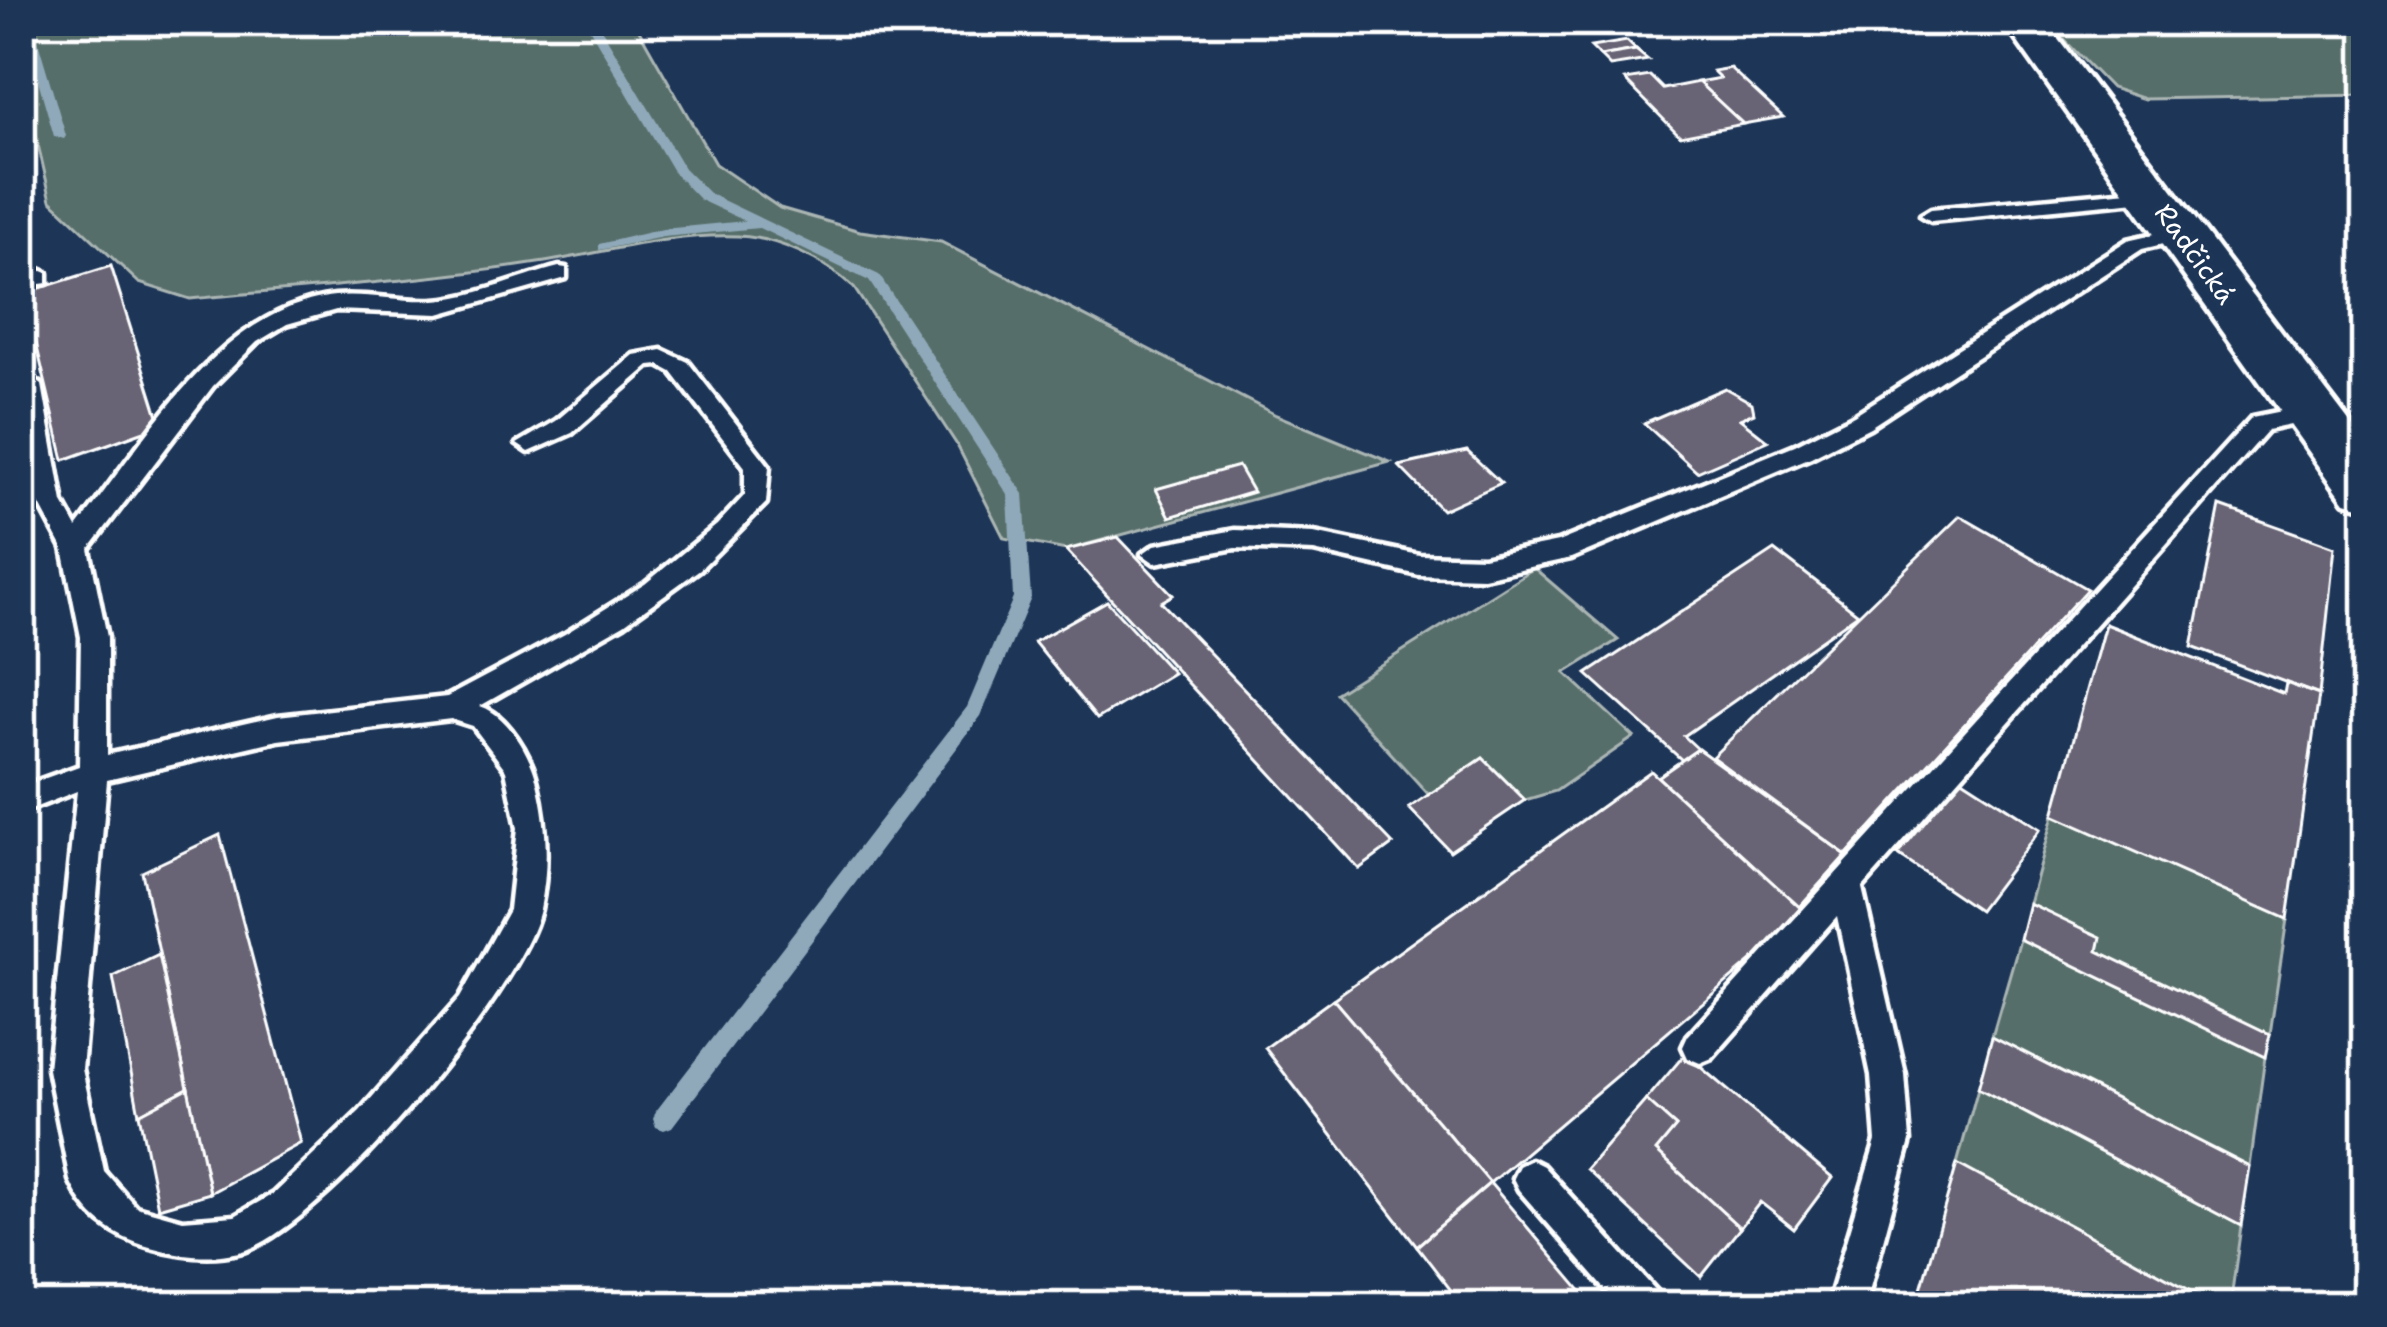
<svg xmlns="http://www.w3.org/2000/svg" width="2387" height="1327" viewBox="0 0 2387 1327" font-family="'Shantell Sans',sans-serif">
<style>
.green{fill:#576e6a;stroke:#abb6b4;stroke-width:3}
.lines{fill:none;stroke-linecap:round;stroke-linejoin:round}
.stream{fill:#8fa9ba;fill-rule:evenodd}
.building{fill:#686474;stroke:#fff;stroke-width:3}
.service-casing{stroke:#fff;stroke-width:9}
.tertiary-casing{stroke:#fff;stroke-width:9}
.service{fill:#1d3557;fill-rule:evenodd}
.tertiary{fill:#1d3557;fill-rule:evenodd}
.labels{text-anchor:middle;stroke-width:10;stroke-linejoin:round;paint-order:stroke}
.far-street-label{font-size:27px;fill:#fff;stroke:#1d3557}
</style>
<rect width="100%" height="100%" fill="#1d3557"/>
<filter id="ink" filterUnits="userSpaceOnUse"><feTurbulence type="fractalNoise" baseFrequency=".00833" numOctaves="2"/><feDisplacementMap in="SourceGraphic" scale="24" xChannelSelector="R" yChannelSelector="G"/><feConvolveMatrix kernelMatrix="1 2 1 2 8 2 1 2 1" color-interpolation-filters="sRGB"/></filter>
<g filter="url(#ink)">
<g class="green">
<path d="M21,21H634L715,164L780,208L860,231L941,242L1276,415L1390,462L1066,550L1004,538L957,445L854,288C824,260 779,238 738,236C669,233 605,253 538,263C423,281 306,288 190,299L139,283L51,200L21,72Z"/>
<polygon points="2046,21 2366,21 2366,95 2144,99 2111,88"/>
<polygon points="1534,568 1618,640 1565,673 1634,737 1556,791 1525,800 1483,758 1429,795 1336,693"/>
<polygon points="2053,815 2287,919 2270,1034 2098,951 2100,937 2029,903"/>
<polygon points="2020,939 2265,1057 2250,1167 1992,1036"/>
<polygon points="1978,1088 2241,1226 2230,1306 2219,1306 1957,1164"/>
</g>
<g class="lines">
<g class="stream">
<polygon points="21,21 32,21 66,136 64,139 54,136"/>
<polygon points="585,21 597,21 684,168 710,194 879,275 1024,494 1031,598 981,716 672,1127 664,1130 656,1127 653,1119 656,1111 967,707 1013,598 1008,495 869,281 759,228 663,237 599,250 599,244 663,229 745,221 700,200 674,173"/>
</g>
</g>
<g class="building">
<polygon points="1627,41 1636,50 1600,56 1591,47"/>
<polygon points="1636,50 1648,60 1610,66 1600,56"/>
<polygon points="1730,68 1783,117 1743,124 1698,82 1720,78 1713,71"/>
<polygon points="1650,76 1663,89 1698,82 1743,124 1680,136 1625,80"/>
<polygon points="111,266 161,425 64,460 24,293"/>
<polygon points="1725,388 1752,403 1754,413 1740,419 1768,441 1697,472 1644,423"/>
<polygon points="1467,451 1501,483 1442,510 1399,466"/>
<polygon points="1238,466 1253,492 1170,517 1156,489"/>
<polygon points="2220,506 2335,547 2319,695 2192,647"/>
<polygon points="1960,516 2087,589 1846,855 1712,757"/>
<polygon points="1118,537 1173,595 1161,602 1393,844 1359,869 1066,550"/>
<polygon points="1775,550 1858,614 1684,736 1698,749 1682,760 1587,674"/>
<polygon points="1107,601 1173,673 1097,719 1034,642"/>
<polygon points="2105,624 2284,694 2286,683 2319,695 2287,919 2053,815"/>
<polygon points="1698,749 1846,855 1799,907 1658,777"/>
<polygon points="1483,758 1525,800 1450,851 1409,808"/>
<polygon points="1651,771 1807,914 1490,1183 1333,999"/>
<polygon points="1961,778 2040,829 1979,910 1898,855"/>
<polygon points="220,835 301,1143 210,1193 142,872"/>
<polygon points="2029,903 2101,937 2098,951 2270,1034 2265,1057 2020,939"/>
<polygon points="159,955 188,1088 139,1114 113,977"/>
<polygon points="1333,999 1490,1183 1417,1246 1265,1048"/>
<polygon points="1992,1036 2250,1167 2241,1226 1978,1088"/>
<polygon points="1685,1054 1832,1178 1794,1229 1760,1202 1740,1228 1656,1151 1676,1127 1646,1100"/>
<polygon points="188,1088 210,1193 158,1208 139,1114"/>
<polygon points="1646,1100 1676,1127 1656,1151 1740,1228 1701,1277 1586,1169"/>
<polygon points="1957,1164 2219,1306 1916,1306"/>
<polygon points="1490,1183 1594,1306 1463,1306 1417,1246"/>
</g>
<g class="lines">
<defs>
<g id="service">
<polygon points="2151,189 2158,191 2158,199 1931,221 1921,215 1931,209"/>
<polygon points="2181,228 2191,234 2188,238 2142,249 1870,427 1811,457 1571,558 1483,577 1419,575 1314,551 1235,548 1155,563 1142,554 1155,545 1235,530 1314,533 1419,555 1483,557 1558,542 1795,445 1854,415 2128,240"/>
<polygon points="21,262 47,273 47,283 40,284 21,276"/>
<path d="M559,267L566,268V278L439,314L336,310L287,324L257,342L213,386L89,549L107,637V755L278,716L447,697L565,634L645,584L717,525L745,495V467L672,372L659,365L649,366L572,433L529,452L517,444L556,421L634,355L662,350L688,362L769,466L766,503L700,569L624,624L480,706C508,715 531,756 537,783C547,825 549,866 540,909C523,989 319,1232 240,1252C210,1259 179,1255 150,1247C114,1237 85,1216 70,1180L48,1069L77,791L21,813V787L79,766L81,637L63,548L39,503L21,383L31,377L42,385L63,503L77,528C144,443 218,309 335,296C368,293 402,302 435,300C476,297 520,277 559,267ZM451,719L473,726L506,770L518,828L509,910L460,998L360,1111L273,1194L235,1216L183,1220L136,1207L104,1171L82,1069L107,780L278,740Z"/>
<polygon points="2311,405 2319,407 2323,413 2319,419 2267,430 1862,888 1905,1075 1910,1141 1865,1306 1827,1306 1876,1141 1871,1075 1837,916 1712,1058 1700,1063 1688,1058 1683,1047 1688,1036 2252,417"/>
<polygon points="1531,1160 1543,1166 1658,1293 1664,1306 1620,1306 1519,1190 1513,1178 1519,1166"/>
</g>
<polygon id="tertiary" points="2003,21 2045,21 2366,444 2366,508 2345,502"/>
</defs>
<use href="#service" class="service-casing"/>
<use href="#tertiary" class="tertiary-casing"/>
<use href="#service" class="service"/>
<use href="#tertiary" class="tertiary"/>
</g>
</g>
<g class="labels">
<g class="far-street-label">
<text transform="translate(2195 254) rotate(54)" y="9">Radčická</text>
</g>
</g>
<rect width="2387" height="1327" fill="none" stroke="#1d3557" stroke-width="72"/>
<rect x="36" y="36" width="2315" height="1255" fill="none" stroke="#fff" stroke-width="4.5" filter="url(#ink)"/>
</svg>
